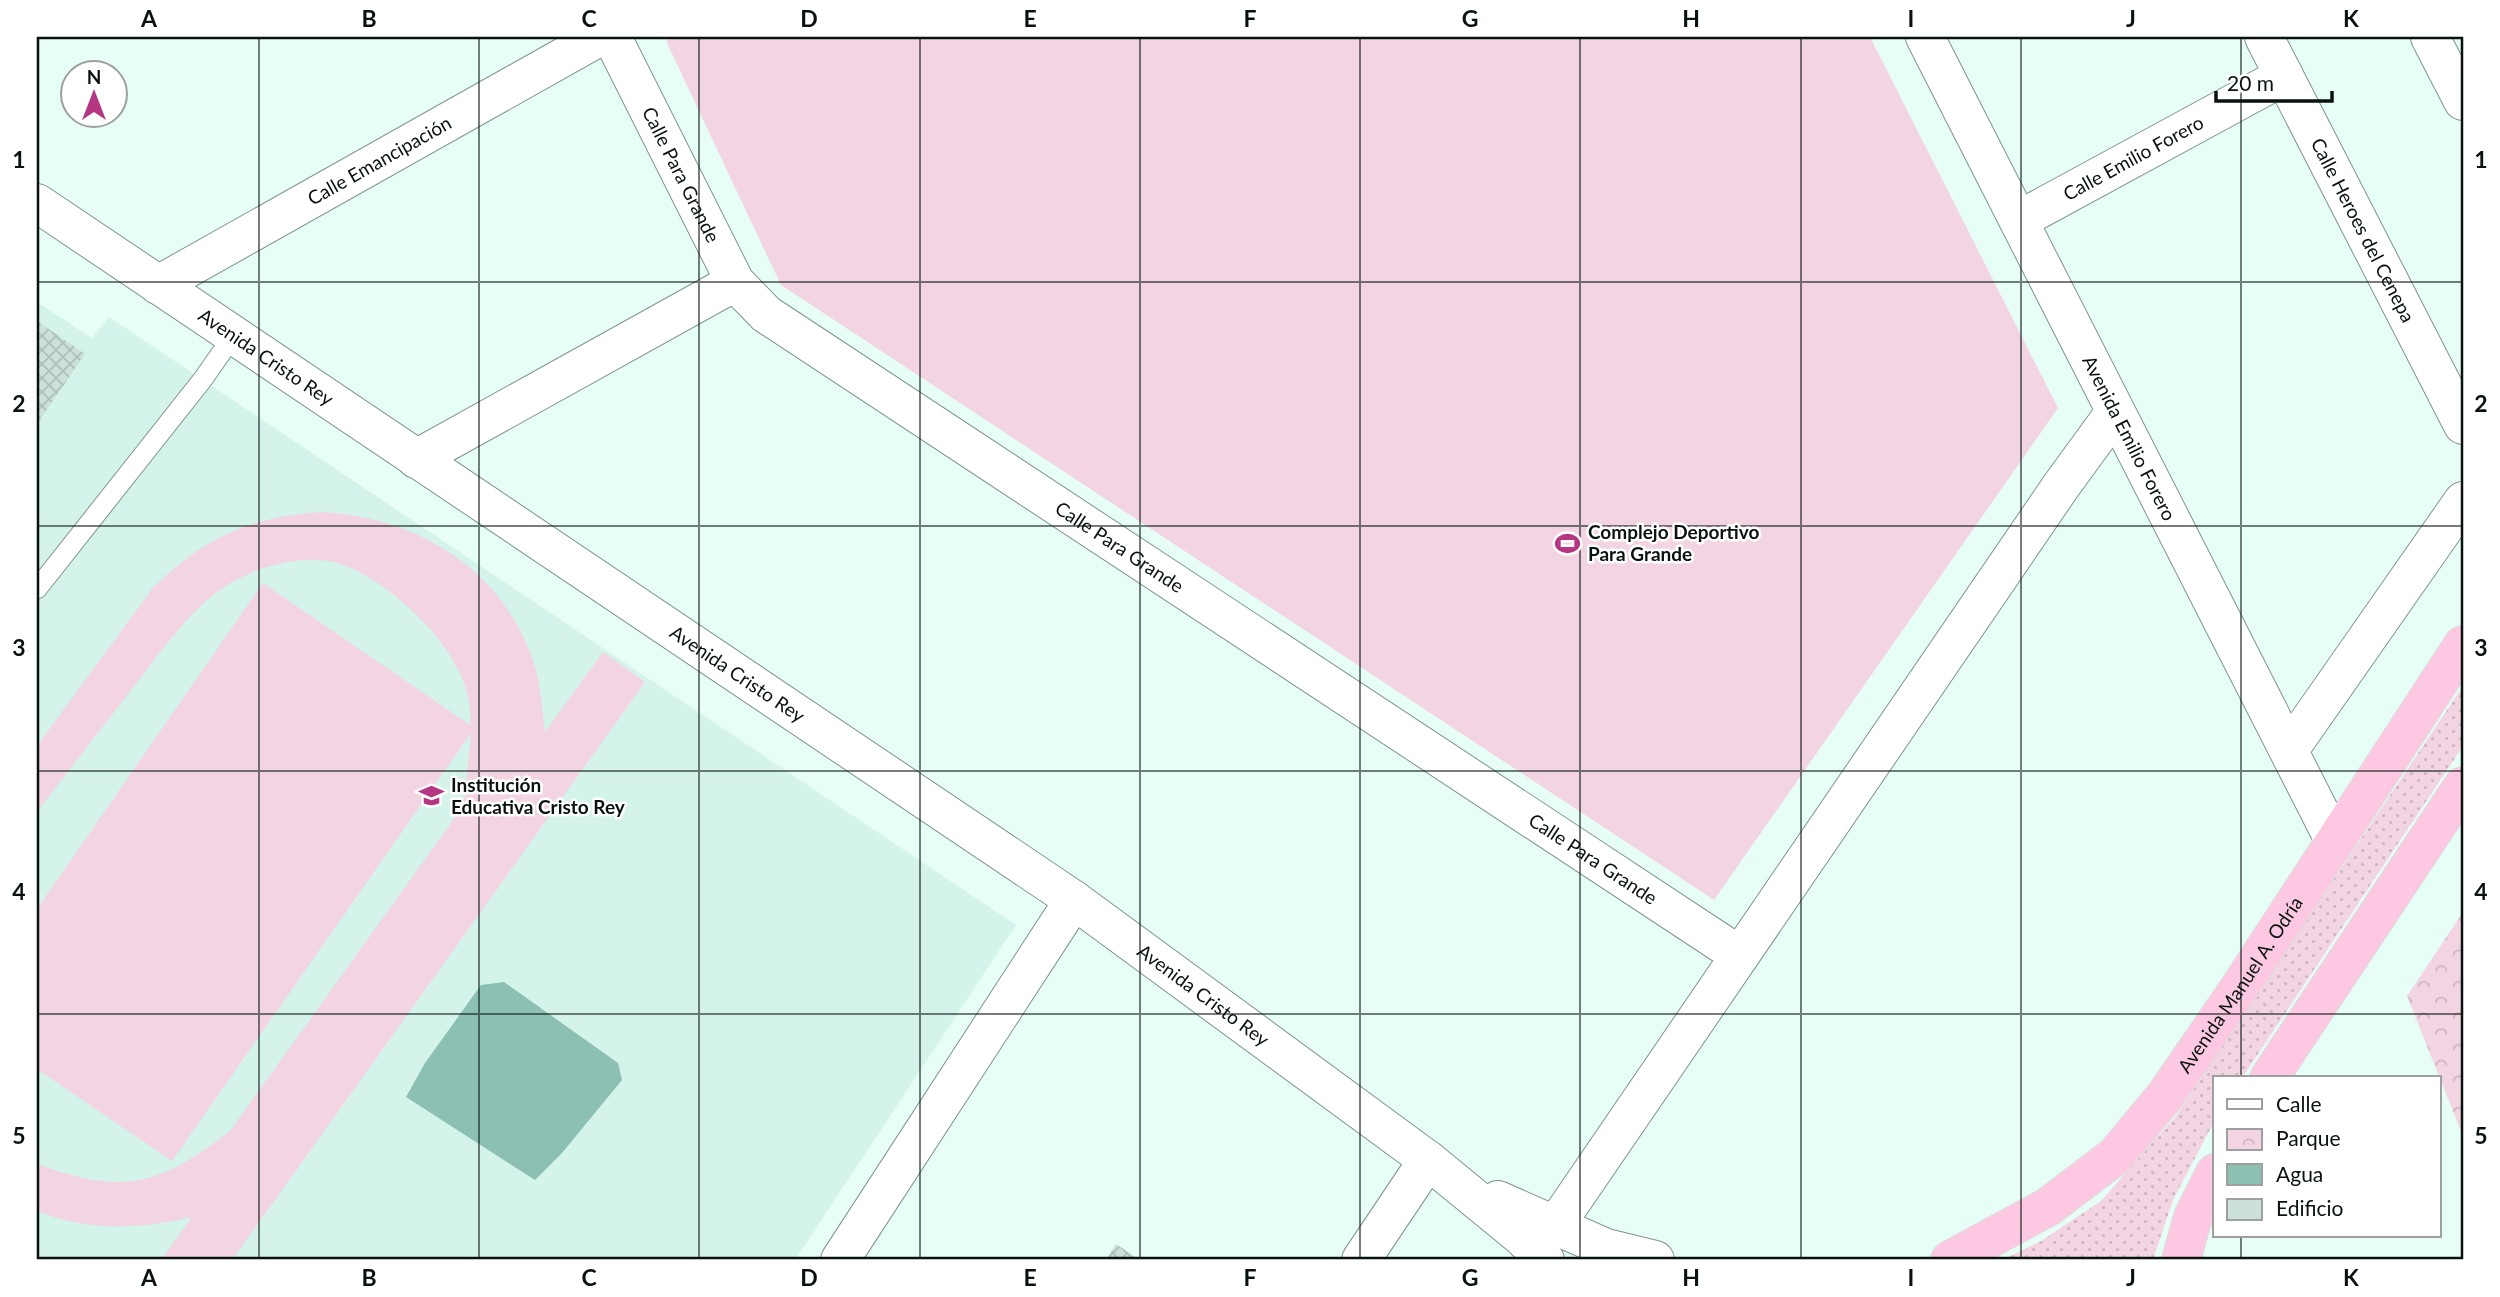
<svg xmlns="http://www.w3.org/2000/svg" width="2500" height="1297" viewBox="0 0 2500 1297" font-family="Lato,sans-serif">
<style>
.built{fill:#d4f3ea}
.grass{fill:url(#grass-dots)}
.park{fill:url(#park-crowns)}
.pitch{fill:#f2d4e2}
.water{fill:#8cc0b2}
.building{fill:url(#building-cross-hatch)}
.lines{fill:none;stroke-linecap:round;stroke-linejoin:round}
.service-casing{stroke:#7f948e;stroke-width:21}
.minor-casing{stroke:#7f948e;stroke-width:40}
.secondary-casing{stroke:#7f948e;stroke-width:40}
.trunk-casing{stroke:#dddede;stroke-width:40}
.service{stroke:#fff;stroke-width:19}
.minor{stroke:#fff;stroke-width:38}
.secondary{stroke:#fff;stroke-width:38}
.trunk{stroke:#fcc8e2;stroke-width:38}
.grid{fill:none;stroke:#0a1210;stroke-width:2;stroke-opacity:0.55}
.labels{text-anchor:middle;stroke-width:5;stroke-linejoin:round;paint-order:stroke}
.street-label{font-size:19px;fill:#0a1210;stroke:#fff}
.poi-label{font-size:19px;font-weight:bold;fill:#0a1210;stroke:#fff;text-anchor:start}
.neatline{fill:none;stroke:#0a1210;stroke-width:2.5}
.grid-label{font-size:23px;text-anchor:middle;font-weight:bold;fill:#0a1210}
</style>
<defs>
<pattern id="grass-dots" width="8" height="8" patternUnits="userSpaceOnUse" patternTransform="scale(1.75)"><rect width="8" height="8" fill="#f2d4e2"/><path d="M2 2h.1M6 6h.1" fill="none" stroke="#ceb5c1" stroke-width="1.8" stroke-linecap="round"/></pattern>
<pattern id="park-crowns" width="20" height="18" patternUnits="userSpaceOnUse" patternTransform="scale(1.75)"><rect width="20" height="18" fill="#f2d4e2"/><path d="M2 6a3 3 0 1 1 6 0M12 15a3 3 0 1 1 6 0" fill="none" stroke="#ceb5c1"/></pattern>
<pattern id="building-cross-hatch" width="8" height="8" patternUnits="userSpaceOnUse" patternTransform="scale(1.75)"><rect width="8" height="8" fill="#cbe1da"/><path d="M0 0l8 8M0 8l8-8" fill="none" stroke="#adc0ba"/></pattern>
</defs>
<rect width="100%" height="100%" fill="#e7fef7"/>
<polygon class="built" points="37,302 92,338 109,317 1016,925 795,1260 37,1260"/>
<polygon class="grass" points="2463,686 2463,746 2242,1078 2215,1078 2215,1120 2173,1200 2153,1260 2013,1260 2006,1258 2041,1241 2101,1201 2176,1116"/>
<polygon class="park" points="2463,912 2463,1136 2407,996"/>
<g class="pitch">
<polygon points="675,37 1870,37 2058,408 1714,900 781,285 666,41"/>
<path d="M321,512C417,517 502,568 534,663C541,686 542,709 545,732L603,652L645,682L232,1260H161L192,1217C138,1229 89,1232 37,1211V1164C123,1195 158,1187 230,1131L451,823L465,796L471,733L172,1161L37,1069V909L263,583L470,725C475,680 440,636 408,607C385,586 352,562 320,560C282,557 235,575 207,600C177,627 153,662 128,694C98,733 67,772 37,812V746L152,589C203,538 249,517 321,512Z"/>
</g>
<polygon class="water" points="504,982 618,1063 622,1080 562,1153 535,1180 406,1097 425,1063 481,985"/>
<g class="building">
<polygon points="37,321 85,354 37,424"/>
<polygon points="1116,1244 1140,1260 1106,1260"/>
</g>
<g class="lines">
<defs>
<polyline id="service" points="37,589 203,379 233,336"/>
<g id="minor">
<path id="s1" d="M612,37L735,282L766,314L1739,955"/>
<path id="s2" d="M1925,37L2334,840"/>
<path id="s3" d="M2264,37L2463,425"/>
<polyline points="2430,37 2463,101"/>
<path id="s4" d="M2019,220L2284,76"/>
<path id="s5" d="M158,285L599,37"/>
<polyline points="416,459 735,282"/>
<polyline points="2289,750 2463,501"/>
<polyline points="1555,1226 2061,486 2115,412"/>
<polyline points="840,1260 1074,900"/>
<polyline points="1361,1260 1428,1160"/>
</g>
<g id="secondary">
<path id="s6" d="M37,203L1074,900L1428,1160L1522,1237L1545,1260"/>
<polyline points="1498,1200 1606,1248 1655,1260"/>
</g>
<g id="trunk">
<polyline points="2269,1078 2463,786"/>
<path id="s7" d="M1950,1260L2048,1207L2115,1156L2165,1096L2240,987L2463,645"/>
<polyline points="2181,1260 2193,1217 2215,1173"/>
</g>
</defs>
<use href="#service" class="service-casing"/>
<use href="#minor" class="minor-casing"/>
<use href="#secondary" class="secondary-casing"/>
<use href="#trunk" class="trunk-casing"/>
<use href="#service" class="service"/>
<use href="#minor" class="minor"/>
<use href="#secondary" class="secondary"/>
<use href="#trunk" class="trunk"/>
</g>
<path class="grid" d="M259,37V1260M479,37V1260M699,37V1260M920,37V1260M1140,37V1260M1360,37V1260M1580,37V1260M1801,37V1260M2021,37V1260M2241,37V1078M37,282H2463M37,526H2463M37,771H2463M37,1014H2463M2241,1236V1260"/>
<defs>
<symbol id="stadium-bare" viewBox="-9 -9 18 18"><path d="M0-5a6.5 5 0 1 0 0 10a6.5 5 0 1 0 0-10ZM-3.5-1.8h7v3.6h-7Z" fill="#b53682" stroke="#fff" stroke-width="2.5" paint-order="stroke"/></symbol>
<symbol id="school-bare" viewBox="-9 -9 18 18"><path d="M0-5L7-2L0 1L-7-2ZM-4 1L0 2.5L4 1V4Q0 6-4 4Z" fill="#b53682" stroke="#fff" stroke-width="2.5" paint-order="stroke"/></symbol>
</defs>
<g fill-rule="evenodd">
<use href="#stadium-bare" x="1550" y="526" width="35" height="35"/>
<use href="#school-bare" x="414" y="778" width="35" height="35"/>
</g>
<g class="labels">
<g class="street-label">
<text dy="7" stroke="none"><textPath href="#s4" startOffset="130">Calle Emilio Forero</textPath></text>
<text dy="7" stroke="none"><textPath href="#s5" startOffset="254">Calle Emancipación</textPath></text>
<text dy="7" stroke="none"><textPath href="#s1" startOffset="154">Calle Para Grande</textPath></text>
<text dy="7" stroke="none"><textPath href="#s3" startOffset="217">Calle Heroes del Cenepa</textPath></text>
<text dy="7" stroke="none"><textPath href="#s6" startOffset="276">Avenida Cristo Rey</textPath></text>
<text dy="7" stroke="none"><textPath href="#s2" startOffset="450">Avenida Emilio Forero</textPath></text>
<text dy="7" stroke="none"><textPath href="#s1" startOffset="742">Calle Para Grande</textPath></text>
<text dy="7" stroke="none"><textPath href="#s6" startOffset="844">Avenida Cristo Rey</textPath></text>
<text dy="7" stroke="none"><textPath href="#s1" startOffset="1309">Calle Para Grande</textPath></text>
<text dy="7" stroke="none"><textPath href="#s7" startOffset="408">Avenida Manuel A. Odría</textPath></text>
<text dy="7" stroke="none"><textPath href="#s6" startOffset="1410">Avenida Cristo Rey</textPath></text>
</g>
<g class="poi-label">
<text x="1588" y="539">Complejo Deportivo<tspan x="1588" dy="22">Para Grande</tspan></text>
<text x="451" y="792">Institución<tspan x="451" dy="22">Educativa Cristo Rey</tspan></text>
</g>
</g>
<rect width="2500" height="1297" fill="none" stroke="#ffffff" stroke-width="77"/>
<rect x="2213" y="1076" width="228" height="161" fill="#ffffff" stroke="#9da09f" stroke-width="2"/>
<rect x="2227" y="1099" width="35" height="10" fill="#ffffff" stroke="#9da09f" stroke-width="2"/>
<text x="2276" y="1112" font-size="21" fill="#0a1210">Calle</text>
<rect x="2227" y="1129" width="35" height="21" fill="url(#park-crowns)" stroke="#9da09f" stroke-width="2"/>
<text x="2276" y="1146" font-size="21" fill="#0a1210">Parque</text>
<rect x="2227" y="1164" width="35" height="21" fill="#8cc0b2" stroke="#9da09f" stroke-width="2"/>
<text x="2276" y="1182" font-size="21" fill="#0a1210">Agua</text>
<rect x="2227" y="1199" width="35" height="21" fill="#cbe1da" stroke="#9da09f" stroke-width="2"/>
<text x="2276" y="1216" font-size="21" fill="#0a1210">Edificio</text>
<g transform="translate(94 94)"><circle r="33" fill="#ffffff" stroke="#9da09f" stroke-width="2"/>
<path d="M0-5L12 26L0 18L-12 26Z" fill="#b53682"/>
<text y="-10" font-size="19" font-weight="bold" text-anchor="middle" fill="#0a1210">N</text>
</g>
<path d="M2216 91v10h116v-10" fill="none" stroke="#0a1210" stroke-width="3.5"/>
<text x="2227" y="91" font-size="21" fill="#0a1210" stroke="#ffffff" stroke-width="5" paint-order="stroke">20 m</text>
<rect x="38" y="38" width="2424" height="1220" class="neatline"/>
<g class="grid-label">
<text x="149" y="27">A</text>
<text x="369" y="27">B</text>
<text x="589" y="27">C</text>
<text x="809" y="27">D</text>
<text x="1030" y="27">E</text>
<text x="1250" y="27">F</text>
<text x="1470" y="27">G</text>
<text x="1691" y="27">H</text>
<text x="1911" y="27">I</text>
<text x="2131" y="27">J</text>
<text x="2351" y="27">K</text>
<text x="19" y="168">1</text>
<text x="2481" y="168">1</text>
<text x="19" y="412">2</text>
<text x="2481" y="412">2</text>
<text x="19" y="656">3</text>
<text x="2481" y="656">3</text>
<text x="19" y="900">4</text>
<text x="2481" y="900">4</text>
<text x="19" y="1144">5</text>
<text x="2481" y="1144">5</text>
<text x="149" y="1286">A</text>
<text x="369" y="1286">B</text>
<text x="589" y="1286">C</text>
<text x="809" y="1286">D</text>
<text x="1030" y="1286">E</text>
<text x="1250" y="1286">F</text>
<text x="1470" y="1286">G</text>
<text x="1691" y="1286">H</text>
<text x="1911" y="1286">I</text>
<text x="2131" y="1286">J</text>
<text x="2351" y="1286">K</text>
</g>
</svg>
